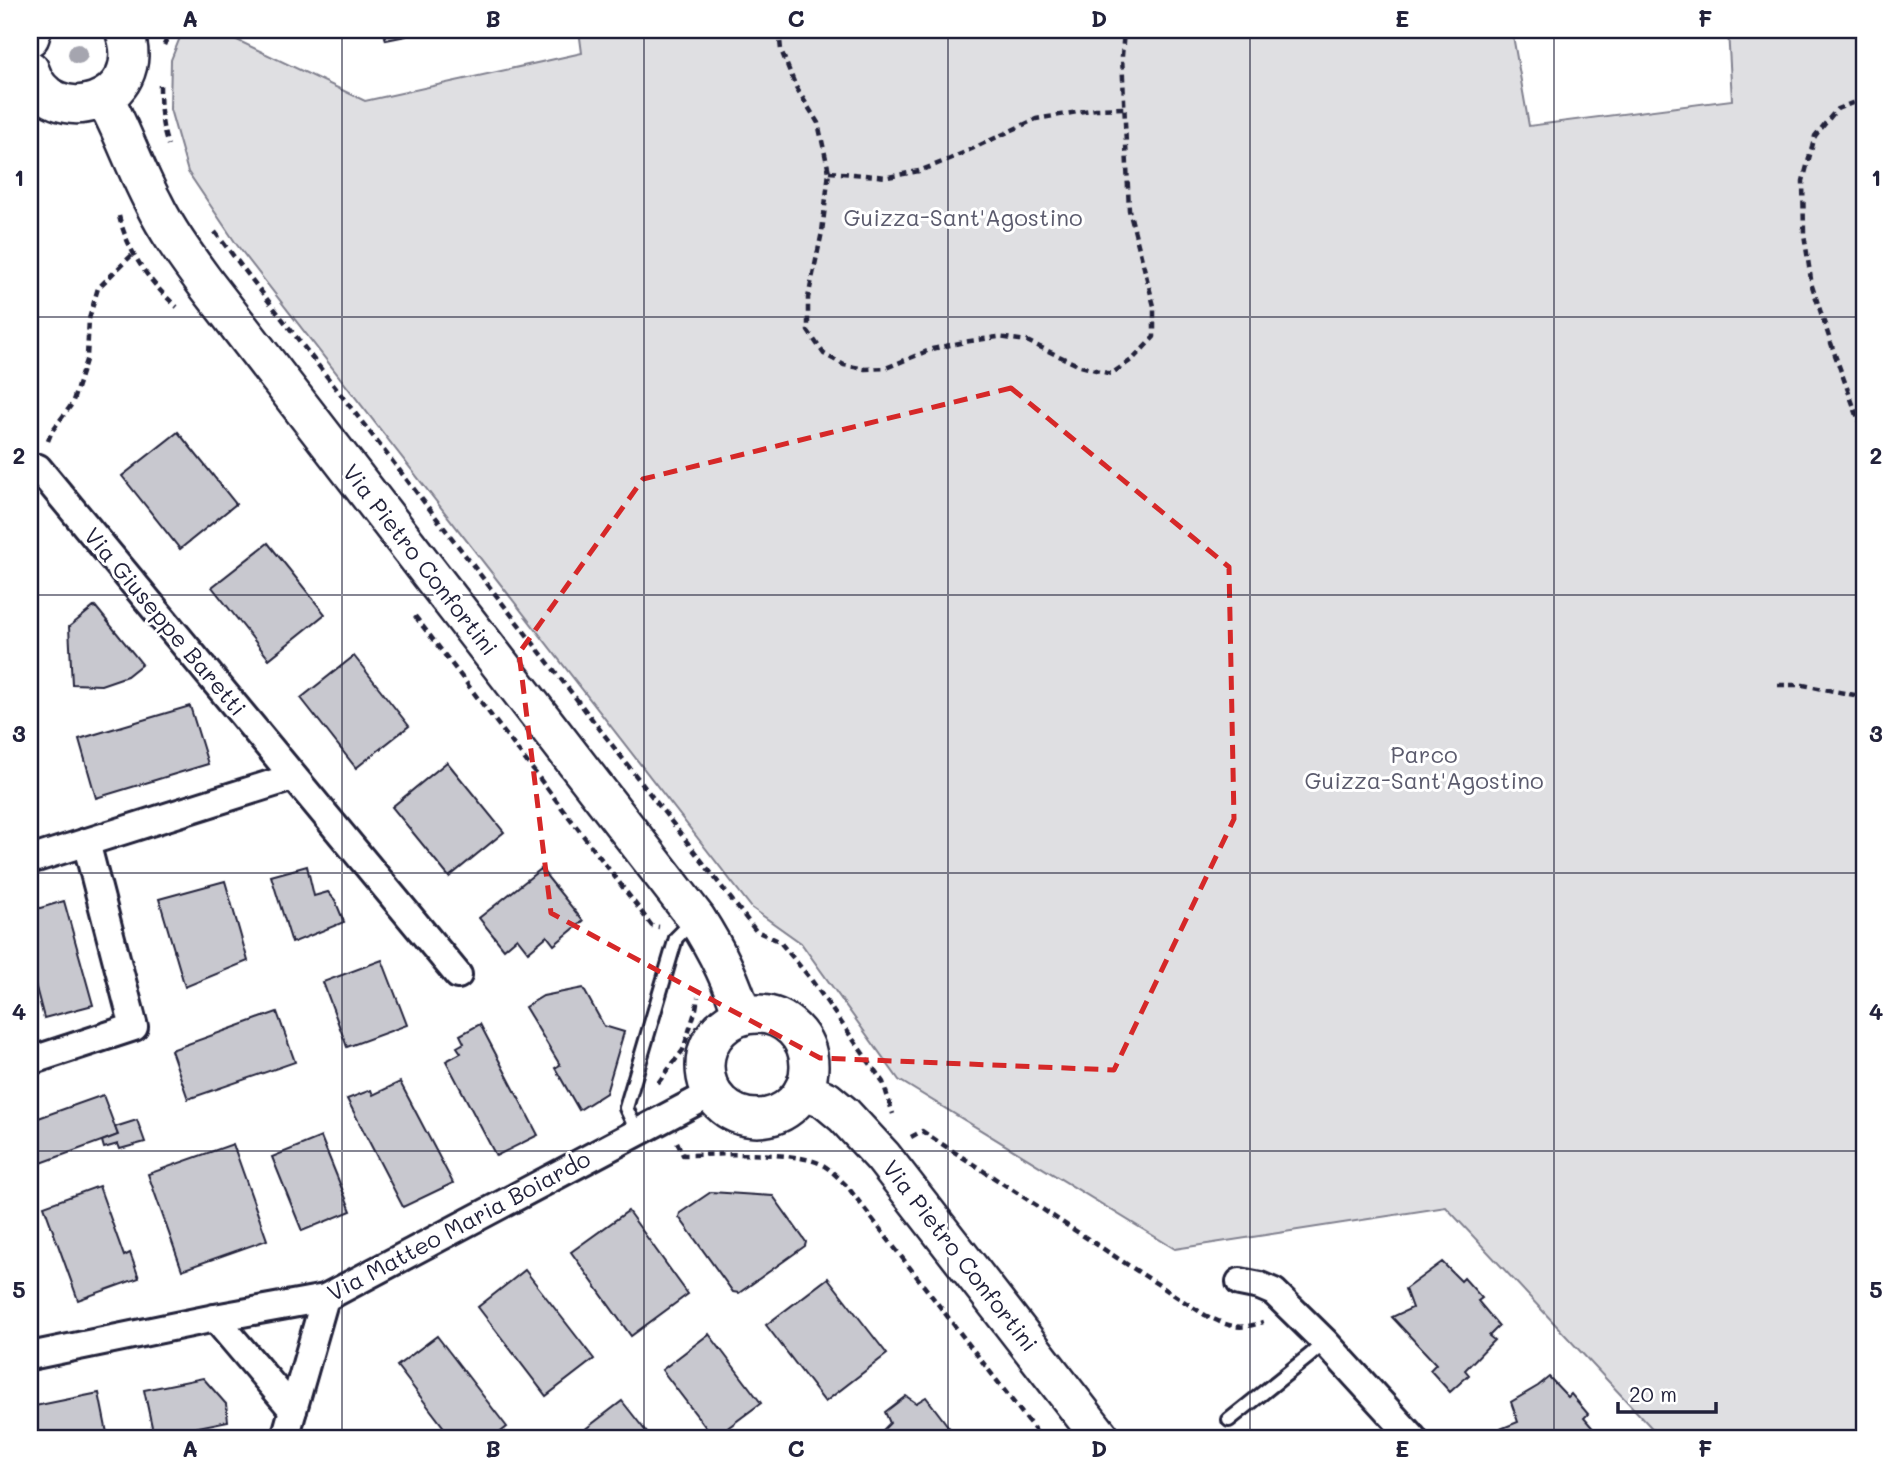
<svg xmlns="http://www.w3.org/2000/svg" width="1895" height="1468" viewBox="0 0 1895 1468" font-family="Mali,sans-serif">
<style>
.green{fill:#dfdfe2;stroke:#80808e;stroke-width:2}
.building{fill:#c8c8cf;stroke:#22223b;stroke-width:2}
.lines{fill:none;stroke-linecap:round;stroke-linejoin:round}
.service-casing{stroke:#22223b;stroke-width:18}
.minor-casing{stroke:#22223b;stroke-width:32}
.secondary-casing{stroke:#22223b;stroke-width:42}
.path{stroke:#22223b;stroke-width:4.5;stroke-dasharray:7 5;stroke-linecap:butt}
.service{stroke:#fff;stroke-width:12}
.minor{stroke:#fff;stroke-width:26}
.secondary{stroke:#fff;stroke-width:37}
.tree{fill:#a5a5af}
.marked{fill:none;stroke:#d62828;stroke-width:5;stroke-dasharray:14 9;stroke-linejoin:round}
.grid{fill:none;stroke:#22223b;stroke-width:2;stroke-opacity:0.55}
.labels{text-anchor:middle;stroke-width:6;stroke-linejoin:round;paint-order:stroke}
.park-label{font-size:23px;fill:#5b5b6d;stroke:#fff}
.street-label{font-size:23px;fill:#22223b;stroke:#fff}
.neatline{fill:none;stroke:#22223b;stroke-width:2.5}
.grid-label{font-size:23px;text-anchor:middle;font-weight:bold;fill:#22223b}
</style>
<rect width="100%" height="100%" fill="#fff"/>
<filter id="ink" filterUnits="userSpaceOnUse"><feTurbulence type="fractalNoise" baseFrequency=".0143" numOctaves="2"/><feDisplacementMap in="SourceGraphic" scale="14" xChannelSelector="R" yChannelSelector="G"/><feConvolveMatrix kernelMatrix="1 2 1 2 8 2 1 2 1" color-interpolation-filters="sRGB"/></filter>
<g filter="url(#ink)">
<polygon class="green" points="183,30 216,30 365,101 582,53 579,30 1512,30 1529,126 1732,100 1728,30 1865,30 1865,1438 1661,1438 1446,1207 1175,1249 899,1080 801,943 752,908 237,245 188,172 170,109 171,60"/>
<g class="building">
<polygon points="383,30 404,30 406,36 386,40"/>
<polygon points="178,432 236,504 180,549 122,476"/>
<polygon points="268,543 325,614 269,659 212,587"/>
<polygon points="95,606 142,664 127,676 101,685 72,684 69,627"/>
<polygon points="354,656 409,726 356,768 301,698"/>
<polygon points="190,706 208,764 96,798 79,739"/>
<polygon points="447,762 504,832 449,877 392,807"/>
<polygon points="307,866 314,896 328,892 335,900 344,922 292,943 271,876"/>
<polygon points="541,869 583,921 554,945 547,936 528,952 517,938 504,949 479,918"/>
<polygon points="225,881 248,961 185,987 159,899"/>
<polygon points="64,901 93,1005 44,1018 30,965 30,911"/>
<polygon points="382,960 407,1025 347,1047 323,982"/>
<polygon points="583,988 604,1026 624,1032 606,1093 579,1110 555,1068 560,1065 525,1007 543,996"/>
<polygon points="277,1012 295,1062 188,1099 171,1050"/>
<polygon points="480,1024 538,1135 496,1156 446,1061 461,1053 457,1047 464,1043 460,1035"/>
<polygon points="400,1082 453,1183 403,1207 347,1099 371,1090 373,1095"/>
<polygon points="103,1095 118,1135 30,1167 30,1121"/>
<polygon points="137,1120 145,1142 120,1149 118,1144 104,1148 102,1141 118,1135 115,1127"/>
<polygon points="321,1137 351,1211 302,1231 272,1157"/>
<polygon points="233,1144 267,1240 182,1270 148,1174"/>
<polygon points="99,1186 124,1256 130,1253 139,1278 78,1300 44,1206"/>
<polygon points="711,1192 773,1196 806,1242 805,1246 739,1293 733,1292 679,1217 680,1213"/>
<polygon points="628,1211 688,1294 631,1336 571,1252"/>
<polygon points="1442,1262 1461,1281 1464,1278 1482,1298 1478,1301 1499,1326 1489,1336 1494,1340 1465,1370 1469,1375 1450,1392 1430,1370 1436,1364 1392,1317 1412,1308 1405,1289"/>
<polygon points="525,1270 594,1359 546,1396 478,1307"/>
<polygon points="828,1278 887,1354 825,1402 766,1325"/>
<polygon points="709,1334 761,1403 714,1438 662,1370"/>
<polygon points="437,1336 507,1427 493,1438 452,1438 397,1366"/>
<polygon points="1549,1377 1568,1397 1571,1394 1588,1414 1584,1418 1601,1438 1505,1438 1498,1430 1518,1422 1511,1402 1538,1386"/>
<polygon points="203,1378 226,1404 228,1421 154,1436 144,1390"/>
<polygon points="99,1393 108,1438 35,1438 30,1407"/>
<polygon points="906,1396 916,1403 926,1397 957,1438 887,1438 882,1431 890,1423 885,1412"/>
<polygon points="622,1401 651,1438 575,1438 575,1437"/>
</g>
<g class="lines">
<defs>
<g id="service">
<polyline points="637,1131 626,1108 676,938 693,921"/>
<polyline points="1229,1420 1309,1356 1325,1342"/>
</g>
<g id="minor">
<polyline points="38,468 458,975"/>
<polyline points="30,860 293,777"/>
<polyline points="30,1061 134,1027 86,842"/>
<polyline points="1240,1282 1260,1286 1274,1292 1325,1342 1413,1438"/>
<polyline points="215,1318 293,1410"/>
<polyline points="30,1356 215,1318 325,1298 712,1093"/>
<polyline points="285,1438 325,1298"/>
</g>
<g id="secondary">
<polyline points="30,37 32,30"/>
<path d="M30,70C50,133 152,104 124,30"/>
<path d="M105,99C123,132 135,168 153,202C167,231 187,258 206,284L696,918C716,949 732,980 742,1016"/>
<circle cx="757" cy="1066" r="52"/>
<polyline points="803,1091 826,1100 844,1115 883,1157 1101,1438"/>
</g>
</defs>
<use href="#service" class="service-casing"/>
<use href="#minor" class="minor-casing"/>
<use href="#secondary" class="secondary-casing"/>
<g class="path">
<polyline points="779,30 781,50 796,87 818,123 829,172 822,232 808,298 808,331 824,354 844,365 865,369 886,368 932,349 964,342 998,337 1027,341 1080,366 1111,374 1133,359 1154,337 1154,306 1129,210 1122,56 1124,30"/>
<polyline points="164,45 171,30"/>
<path d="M160,85C160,105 161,126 168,145"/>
<polyline points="1865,98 1837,109 1815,136 1803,181 1804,234 1812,286 1835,355 1865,437"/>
<polyline points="829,172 888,177 919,171 950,159 1036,119 1096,109 1124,108"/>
<path d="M119,216C128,252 149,282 177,307"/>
<polyline points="215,232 756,931 779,941 810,978 883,1082 893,1114"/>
<polyline points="48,441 52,431 72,404 87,357 89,319 98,288 133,254"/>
<polyline points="415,616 631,898 652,926 659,927"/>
<polyline points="1778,685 1803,685 1865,697"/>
<polyline points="658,1083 683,1050 696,1009 698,997"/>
<path d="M911,1137L922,1131L1205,1315C1228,1326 1237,1331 1263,1322"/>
<path d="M677,1142L683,1155C718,1155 792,1150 821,1164C831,1169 839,1179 847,1186L1041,1438"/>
</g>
<use href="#service" class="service"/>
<use href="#minor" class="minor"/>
<use href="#secondary" class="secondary"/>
</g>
<circle class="tree" cx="78" cy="54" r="10"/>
</g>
<path class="marked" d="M1011,388L1229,567L1234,819L1114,1070L820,1058L551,913L519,653L643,479Z"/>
<path class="grid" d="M342,30V1438M644,30V1438M948,30V1438M1250,30V1438M1554,30V1438M30,317H1865M30,595H1865M30,873H1865M30,1151H1865"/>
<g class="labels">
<g class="park-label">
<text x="963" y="226">Guizza-Sant'Agostino</text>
<text x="1424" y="763">Parco<tspan x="1424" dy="26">Guizza-Sant'Agostino</tspan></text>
</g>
<g class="street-label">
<text transform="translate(420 560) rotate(52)" y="8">Via Pietro Confortini</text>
<text transform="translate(165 622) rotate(50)" y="8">Via Giuseppe Baretti</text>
<text transform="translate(459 1226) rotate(-28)" y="8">Via Matteo Maria Boiardo</text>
<text transform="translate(960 1256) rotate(52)" y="8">Via Pietro Confortini</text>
</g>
</g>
<rect width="1895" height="1468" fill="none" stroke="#fff" stroke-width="77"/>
<path d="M1618 1402v10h98v-10" fill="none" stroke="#22223b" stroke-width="3.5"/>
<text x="1629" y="1402" font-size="21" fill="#22223b" stroke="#ffffff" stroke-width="5" paint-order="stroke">20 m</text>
<rect x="38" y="38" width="1818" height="1392" class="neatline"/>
<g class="grid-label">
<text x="190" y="27">A</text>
<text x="493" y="27">B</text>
<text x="796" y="27">C</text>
<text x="1099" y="27">D</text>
<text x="1402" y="27">E</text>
<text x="1705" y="27">F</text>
<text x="19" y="186">1</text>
<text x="1876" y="186">1</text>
<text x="19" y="464">2</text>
<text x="1876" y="464">2</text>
<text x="19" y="742">3</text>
<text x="1876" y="742">3</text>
<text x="19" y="1020">4</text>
<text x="1876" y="1020">4</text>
<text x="19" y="1298">5</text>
<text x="1876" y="1298">5</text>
<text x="190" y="1457">A</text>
<text x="493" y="1457">B</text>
<text x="796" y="1457">C</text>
<text x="1099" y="1457">D</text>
<text x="1402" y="1457">E</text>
<text x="1705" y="1457">F</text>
</g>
</svg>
